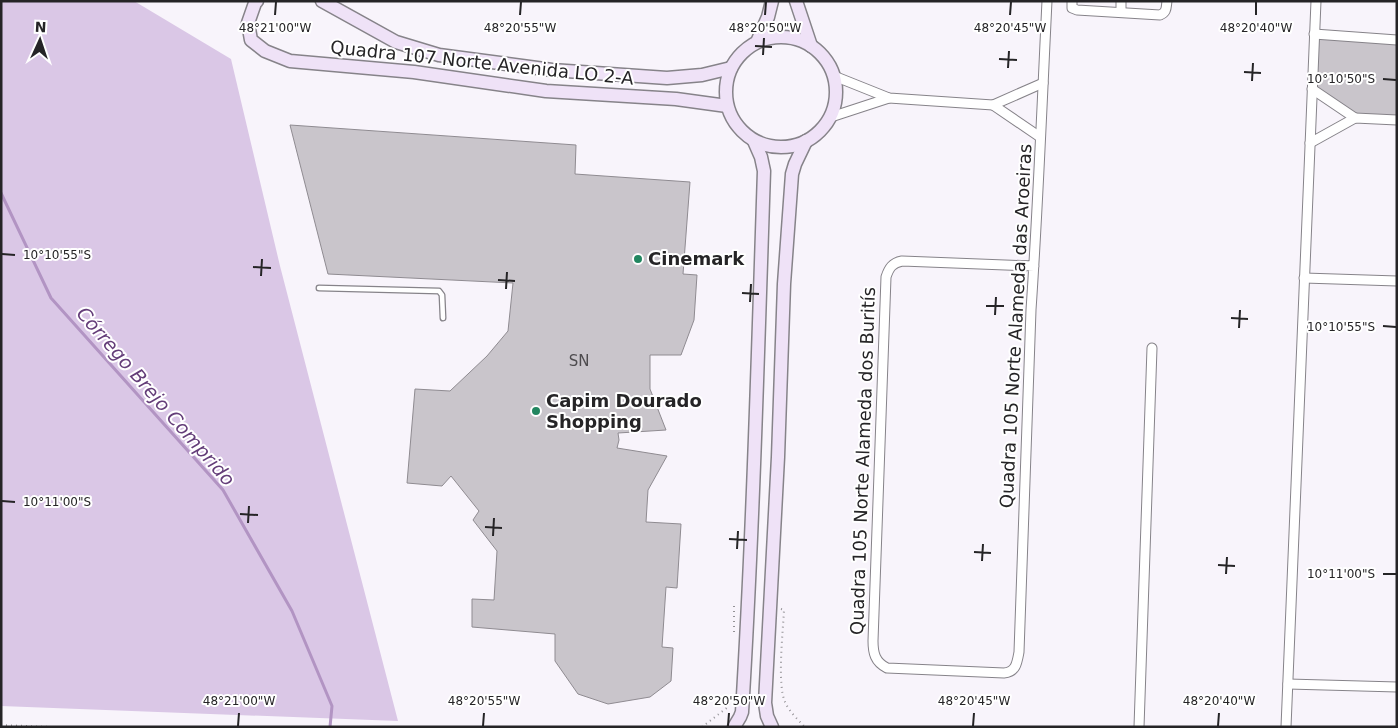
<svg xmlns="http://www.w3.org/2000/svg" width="1398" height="728" viewBox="0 0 1398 728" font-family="'DejaVu Sans',sans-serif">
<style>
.green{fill:#dac7e6}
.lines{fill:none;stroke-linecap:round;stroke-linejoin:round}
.stream{stroke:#b294c3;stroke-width:3}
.building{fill:#c9c5cb;stroke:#8f8b91}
.lane-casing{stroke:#868389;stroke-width:7}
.street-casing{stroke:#868389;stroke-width:11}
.secondary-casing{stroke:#868389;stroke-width:15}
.path{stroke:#949296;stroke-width:2;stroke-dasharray:1 4;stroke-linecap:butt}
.lane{stroke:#fff;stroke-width:4.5}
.street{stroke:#fff;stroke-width:9}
.secondary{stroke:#efe2f7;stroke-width:12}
.ticks{fill:none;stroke:#252426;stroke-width:2}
.poi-dot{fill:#228660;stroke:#fff;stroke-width:2}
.labels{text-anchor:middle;stroke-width:4;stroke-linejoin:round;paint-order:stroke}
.number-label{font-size:15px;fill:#4e4c4f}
.street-label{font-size:18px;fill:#252426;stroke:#fff}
.poi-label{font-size:18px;font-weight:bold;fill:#252426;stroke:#fff;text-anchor:start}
.water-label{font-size:19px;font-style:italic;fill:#643d79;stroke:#fff}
.ticks-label{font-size:12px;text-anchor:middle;fill:#252426;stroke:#fff;stroke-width:4;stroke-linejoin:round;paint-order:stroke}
</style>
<rect width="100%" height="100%" fill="#f8f4fb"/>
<polygon class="green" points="1,1 134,1 231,59 280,266 398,721 1,706"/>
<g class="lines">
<polyline class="stream" points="1,193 51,298 223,490 292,611 332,706 330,727"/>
</g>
<g class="building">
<polygon points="1314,34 1397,40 1397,121 1355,118 1312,89"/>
<polygon points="290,125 576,145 575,174 690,182 683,274 697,275 694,320 681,355 650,355 650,389 666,430 618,433 619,440 617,448 667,456 648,490 646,522 681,524 677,588 666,587 662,647 673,648 671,681 650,697 608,704 578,694 555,661 555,634 472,627 472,599 494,600 497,551 473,520 479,511 451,476 442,486 407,483 415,389 450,391 487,356 508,331 513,283 328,274"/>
</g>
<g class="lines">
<defs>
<polyline id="lane" points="319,288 439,291 442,295 443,318"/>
<g id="street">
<path d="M1072,1V8L1077,10L1160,15C1167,12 1166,8 1167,1"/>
<polyline points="1121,12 1121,1"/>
<polyline points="1314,34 1397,40"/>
<polyline points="834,76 889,98 993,105 1043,83"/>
<polyline points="1312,89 1355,118"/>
<polyline points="993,105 1040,137"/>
<polyline points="831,117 889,98"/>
<polyline points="1310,143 1355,118 1397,120"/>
<path d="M1034,266L902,261C892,263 889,268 886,277L873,641C873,653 875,662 887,668L1004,673C1016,672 1017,663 1019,652L1031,310C1038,207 1042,104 1047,1"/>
<polyline points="1304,278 1397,281"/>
<polyline points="1288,684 1397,687"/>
<polyline points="1139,727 1152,348"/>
<polyline points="1286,727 1316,1"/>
</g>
<g id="secondary">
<polyline points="257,1 255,3 248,23 251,40 265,51 290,61 414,72 546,91 676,99 727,106"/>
<polyline points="322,1 396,42 439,55 552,70 667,78 702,75 731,68"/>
<polyline points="796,1 811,46"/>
<circle cx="781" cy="92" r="55"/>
<polyline points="757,42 768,17 772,1"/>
<path d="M734,727L740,717L742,712C753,532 758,351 764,171L761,157L754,141"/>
<polyline points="772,727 767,716 765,703 778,457 784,284 792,174 795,164 806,141"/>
</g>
</defs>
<use href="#lane" class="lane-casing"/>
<use href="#street" class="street-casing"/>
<use href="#secondary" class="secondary-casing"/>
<g class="path">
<path d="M781,609L784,610C783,632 777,684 785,702C789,711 798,720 805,727"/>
<polyline points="734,632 734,606 736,606"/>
<polyline points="1,725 51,727"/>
<polyline points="702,727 728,707 730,697"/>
</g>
<use href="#lane" class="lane"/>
<use href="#street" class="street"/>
<use href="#secondary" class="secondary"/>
</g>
<path class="ticks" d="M275,15L276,2M520,15L521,2M765,15L766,2M1010,15L1011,2M1256,15V2M755,46L772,47M763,55L764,38M999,59L1017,60M1008,68L1009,51M1244,72L1261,73M1383,79L1396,80M1252,81L1253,63M2,254L15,255M253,267L271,268M261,276L262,259M498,280L515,281M506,289L507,272M742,293L759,294M750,302L751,284M986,306H1004M995,315L996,297M1231,318L1248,319M1383,326L1396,327M1239,328L1240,310M2,501L15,502M240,514L258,515M248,523L249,506M485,527L502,528M493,536L494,518M729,539L747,540M737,549L738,531M974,552L991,553M982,561L983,544M1218,565L1235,566M1226,574L1227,557M1383,574H1396M238,726L239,713M483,726L484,713M728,726L729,713M973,726L974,713M1218,726L1219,713"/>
<g class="poi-dot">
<circle cx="638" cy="259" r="5"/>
<circle cx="536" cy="411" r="5"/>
</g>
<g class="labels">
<g class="number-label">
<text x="579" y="366">SN</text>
</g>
<g class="street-label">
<text transform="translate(482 63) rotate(6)" y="6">Quadra 107 Norte Avenida LO 2-A</text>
<text transform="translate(1016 326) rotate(-87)" y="6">Quadra 105 Norte Alameda das Aroeiras</text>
<text transform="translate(863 461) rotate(-88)" y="6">Quadra 105 Norte Alameda dos Buritís</text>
</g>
<g class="poi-label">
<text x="648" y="265">Cinemark</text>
<text x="546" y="407">Capim Dourado<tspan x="546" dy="21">Shopping</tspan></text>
</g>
<g class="water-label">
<text transform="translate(156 396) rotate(49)" y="7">Córrego Brejo Comprido</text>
</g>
</g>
<g class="ticks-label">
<text x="275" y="32">48°21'00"W</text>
<text x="520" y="32">48°20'55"W</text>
<text x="765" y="32">48°20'50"W</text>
<text x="1010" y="32">48°20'45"W</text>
<text x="1256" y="32">48°20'40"W</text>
<text x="1341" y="83">10°10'50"S</text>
<text x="57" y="259">10°10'55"S</text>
<text x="1341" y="331">10°10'55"S</text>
<text x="57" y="506">10°11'00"S</text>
<text x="1341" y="578">10°11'00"S</text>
<text x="239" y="705">48°21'00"W</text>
<text x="484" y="705">48°20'55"W</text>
<text x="729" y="705">48°20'50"W</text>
<text x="974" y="705">48°20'45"W</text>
<text x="1219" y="705">48°20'40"W</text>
</g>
<rect width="1398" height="728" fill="none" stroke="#252426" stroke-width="5"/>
<g transform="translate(40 40) rotate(3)" stroke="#ffffff" stroke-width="4" paint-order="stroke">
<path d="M0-4L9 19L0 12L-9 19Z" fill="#252426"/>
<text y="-8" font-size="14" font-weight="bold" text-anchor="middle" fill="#252426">N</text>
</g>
</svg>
